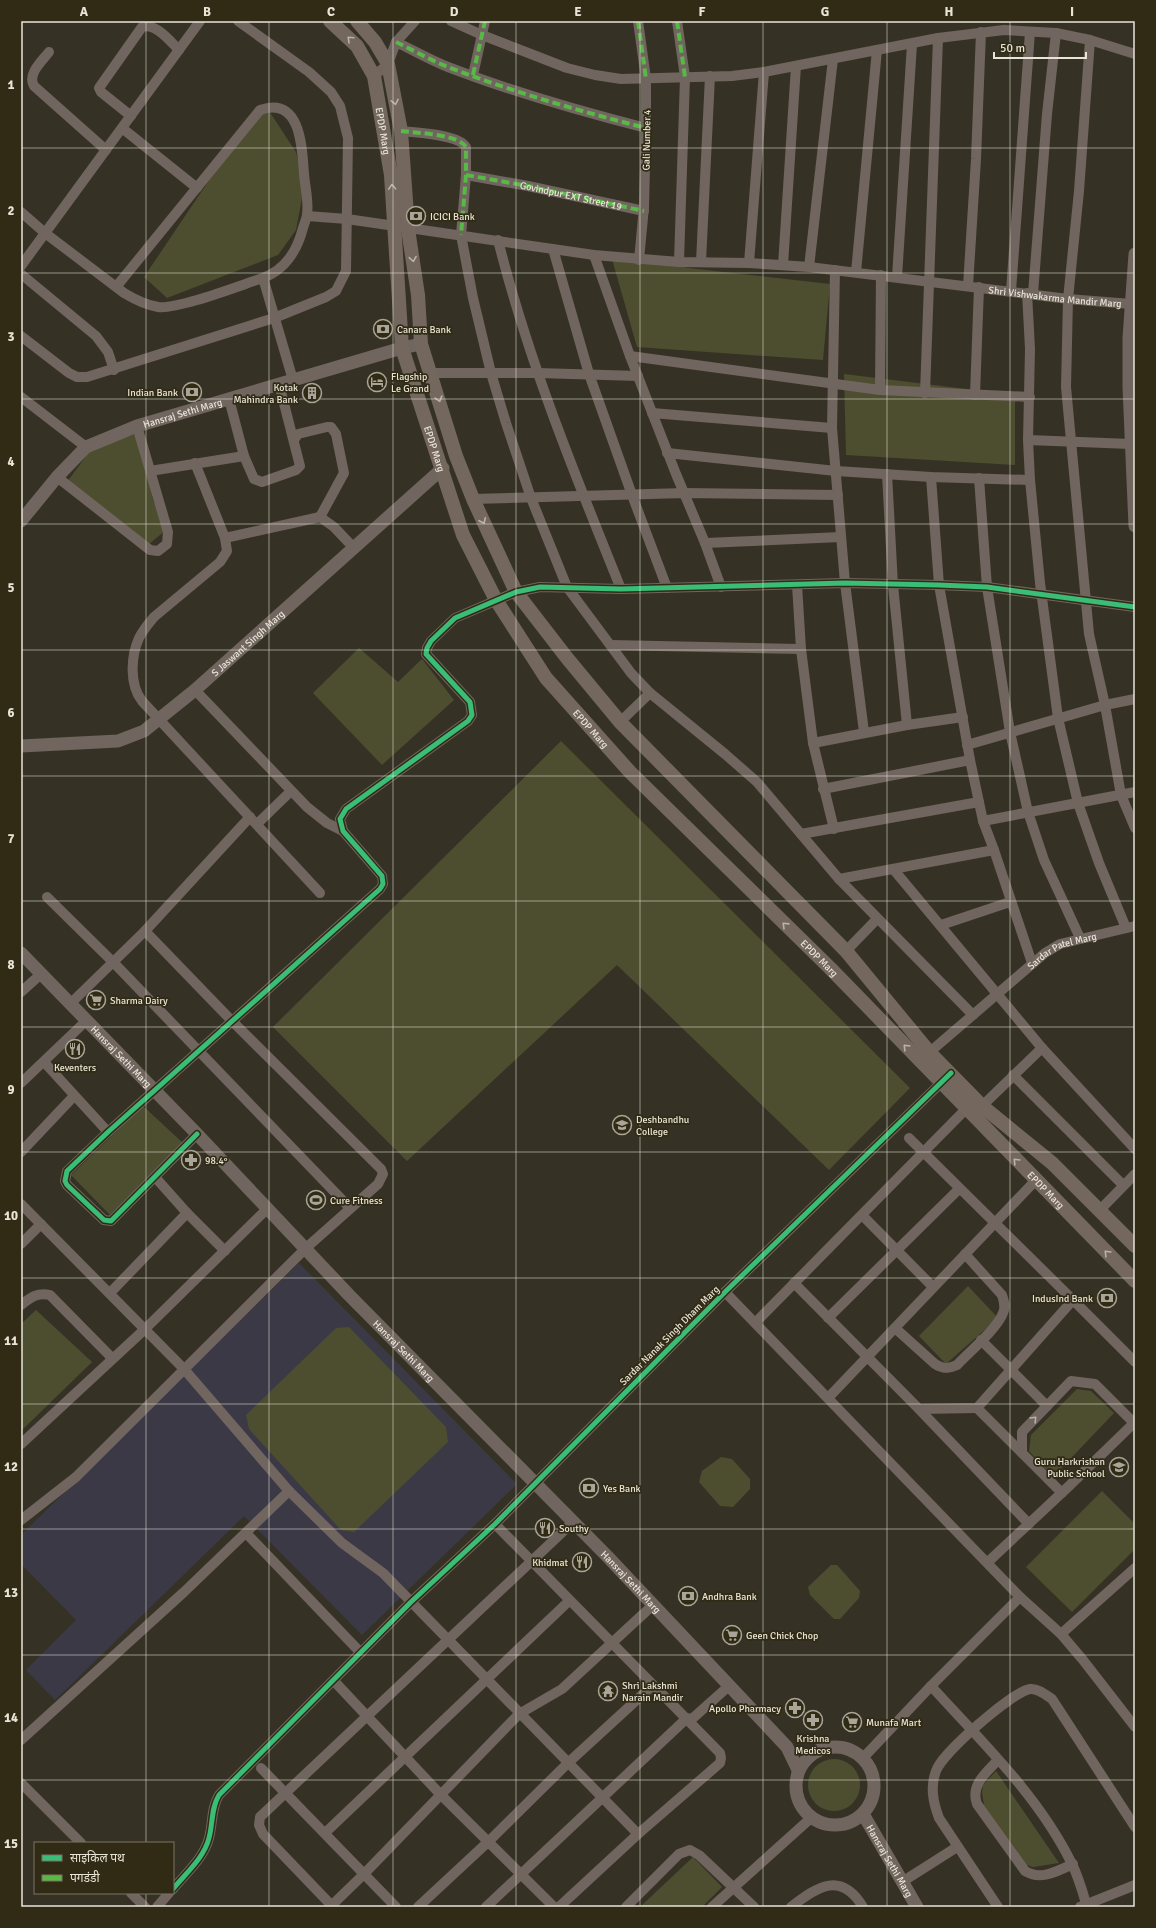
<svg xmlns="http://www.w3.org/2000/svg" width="1156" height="1928" viewBox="0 0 1156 1928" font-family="Signika,'Noto Sans Devanagari',sans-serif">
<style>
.commercial{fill:#3c3947}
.green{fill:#4d4e2f}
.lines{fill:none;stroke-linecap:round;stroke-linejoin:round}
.minor{stroke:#71655f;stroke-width:10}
.tertiary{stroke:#71655f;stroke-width:13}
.secondary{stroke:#74675e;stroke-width:14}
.quiet{stroke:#58b947;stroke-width:4;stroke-dasharray:8 4;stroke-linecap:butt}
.cycleway-casing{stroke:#312b15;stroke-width:8}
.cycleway{stroke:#3abd76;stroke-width:5}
.oneway{stroke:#bab3a7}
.oneway2{stroke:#b8b2a7}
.grid{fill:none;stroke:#e8e5d7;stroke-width:1;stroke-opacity:0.55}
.labels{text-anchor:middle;stroke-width:3.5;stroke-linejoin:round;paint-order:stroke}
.street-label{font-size:10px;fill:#e8e5d7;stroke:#312b15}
.poi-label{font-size:10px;fill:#e8e5d7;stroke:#312b15;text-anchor:start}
.neatline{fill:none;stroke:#e8e5d7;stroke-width:1.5}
.grid-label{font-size:13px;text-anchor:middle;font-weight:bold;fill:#e8e5d7}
</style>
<rect width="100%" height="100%" fill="#353225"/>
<polygon class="commercial" points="299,1263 517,1484 362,1635 244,1516 55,1700 26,1670 76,1620 21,1564 21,1535"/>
<g class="green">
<polygon points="267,108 296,152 304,187 296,230 278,255 167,298 144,277 212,176"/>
<polygon points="610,252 688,268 830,284 823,360 637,347"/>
<polygon points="844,374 1015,395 1015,465 846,455"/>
<polygon points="138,433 153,500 166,530 149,544 67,482 92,448"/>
<polygon points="359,648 398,682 422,659 454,700 382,765 313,693"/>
<polygon points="561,741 910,1088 829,1170 617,965 407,1161 273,1027"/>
<polygon points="143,1106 183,1143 110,1215 71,1175"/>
<polygon points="968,1286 998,1318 946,1364 919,1336"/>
<polygon points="36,1310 92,1362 21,1431 21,1324"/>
<polygon points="349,1327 446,1427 448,1442 354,1532 341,1530 249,1429 246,1415 336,1328"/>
<polygon points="1077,1389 1091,1391 1114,1413 1053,1477 1029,1451 1031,1435"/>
<polygon points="721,1457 732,1459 750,1479 750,1489 733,1507 720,1506 699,1482 702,1471"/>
<polygon points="1102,1491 1135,1524 1135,1549 1072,1612 1026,1567"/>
<polygon points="831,1565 837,1565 860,1591 859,1598 840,1619 834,1619 810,1595 808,1587"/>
<circle cx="834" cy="1785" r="26"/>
<polygon points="996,1771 1059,1863 1033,1867 1024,1864 984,1805 982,1792 983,1785"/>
<polygon points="693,1857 722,1887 702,1907 640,1907"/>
</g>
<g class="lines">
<g class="minor">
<polyline points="451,21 482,35 567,68 595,75 621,79 732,76 764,72 938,38 1004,30 1056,33 1090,40 1135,54"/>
<polyline points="638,21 646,79 646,128 644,207 639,260"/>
<polyline points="677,21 685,77 679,262"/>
<polyline points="1090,40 1079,191 1068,299 1066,387 1089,634 1105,705 1121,795 1135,828"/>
<path d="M396,42C413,50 430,60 448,67C513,92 579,111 646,128"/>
<path d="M49,52C42,61 27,74 34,86L106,150"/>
<polyline points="473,75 485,21"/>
<polyline points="374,76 388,64 396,42 415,21"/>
<path d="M131,116L101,92L99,88L142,27C155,22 170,41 179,50"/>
<polyline points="122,128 197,188"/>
<path d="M401,131C416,133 458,134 466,147V175L461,235L473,298L491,373L506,423L531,498L567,587L631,673L650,693L725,754L757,782L839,879L973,1015"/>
<polyline points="466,175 528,186 644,211"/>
<path d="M21,212L45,233L124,293C134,299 146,305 158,307C177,310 241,285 263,278C286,269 297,251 303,228C304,224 307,218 307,214C309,201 305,187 304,174C302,147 301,96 260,110L116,287"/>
<path id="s1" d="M307,216L347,219L594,255L679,262L749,263L809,267L1068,299L1131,304"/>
<path d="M498,240C528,360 575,475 621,589"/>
<polyline points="553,249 589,374 632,495 667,588"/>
<polyline points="594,255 630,356 676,474 705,543 721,587"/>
<polyline points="701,262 710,76"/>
<polyline points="749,263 764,72"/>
<polyline points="783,265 796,66"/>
<polyline points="21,266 200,21"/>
<polyline points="809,267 833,59"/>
<polyline points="835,270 832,428 845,583 864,732"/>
<polyline points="856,272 877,50"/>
<polyline points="21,274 96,336 108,352 114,370"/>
<polyline points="897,277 912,44"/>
<polyline points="263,278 293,380"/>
<polyline points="968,286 976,159 981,32"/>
<polyline points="1011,291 1030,32"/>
<polyline points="1027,293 1030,349 1028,440 1030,480 1040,583 1058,718 1078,803 1099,863 1126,928"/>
<polyline points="1033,294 1047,114 1056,33"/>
<polyline points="21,336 69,373 77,377 87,377 274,318 326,297 336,291 346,271 348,138 340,106 331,92 309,72 238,21"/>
<polyline points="630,356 880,390 1030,397"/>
<polyline points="431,373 538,373 638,376"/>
<polyline points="880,390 881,275"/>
<polyline points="925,393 938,38"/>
<polyline points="975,395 979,287"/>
<polyline points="21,397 86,447"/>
<polyline points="229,399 244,456 254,479 262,482 296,470 300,466 279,384"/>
<polyline points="652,413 832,428"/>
<polyline points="294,440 298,434 327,427 331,427 336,434 344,473 320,517"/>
<polyline points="1028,440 1131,444"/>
<polyline points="667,453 836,471 931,477 1030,480"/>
<path d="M195,463L225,538L227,551L220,562L154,617C149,623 143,630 139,638C131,656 129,684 142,701L320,893"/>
<polyline points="150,471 244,456"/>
<polyline points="887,474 893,585 907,725"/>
<polyline points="57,477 150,550 158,551 167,544 168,532 137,426"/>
<polyline points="931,477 939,585 970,760 983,821 994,850 1032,963"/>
<polyline points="979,478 987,587 1010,732 1028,812 1044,860 1080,938"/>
<polyline points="473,499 685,493 838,495"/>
<polyline points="225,538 320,517 334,527 353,547"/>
<polyline points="705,543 841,537"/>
<polyline points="797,585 801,649 813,743 834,829"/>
<polyline points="611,645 801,649"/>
<polyline points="195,690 307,807 327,823 343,831"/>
<polyline points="620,722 650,693"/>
<polyline points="813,743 907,725 963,717"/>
<polyline points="967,745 1105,705 1135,699"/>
<polyline points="823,789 970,760"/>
<polyline points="983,821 1135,792"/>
<polyline points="257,824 291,791"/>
<polyline points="801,834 979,802"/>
<polyline points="894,870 1042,1048 1135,1149"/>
<polyline points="839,879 994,850"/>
<polyline points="47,897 114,963 350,1208"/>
<polyline points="941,925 1010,902"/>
<polyline points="846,951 877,919"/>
<polyline points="21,992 41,974"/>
<polyline points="70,1004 145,931 250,817"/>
<path id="s2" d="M924,1057L1045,953L1060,944L1135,926"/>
<polyline points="44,1062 108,1132"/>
<polyline points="1013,1075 1123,1185"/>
<polyline points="21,1083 86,1021"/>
<polyline points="982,1106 1042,1048"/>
<polyline points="197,1134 111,1221 104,1220 67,1185 65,1181 67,1171 108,1132 380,889 383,884 382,876 343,831 340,819 346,809 468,721 472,715 470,702 426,654 427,648 431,641 455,618 516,592 540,587 621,589 845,583 939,585 987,587 1135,607"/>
<polyline points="21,1152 74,1096"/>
<polyline points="155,1177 187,1213 225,1251"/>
<polyline points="21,1204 184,1369 289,1491 342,1543 383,1573 638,1834"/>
<polyline points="1100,1210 1135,1174"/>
<polyline points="862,1215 933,1287"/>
<polyline points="21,1244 41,1224"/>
<polyline points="794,1283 919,1409 977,1408 1073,1300 909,1138"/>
<polyline points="725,1292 1020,1597 1061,1634 1083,1660 1135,1727"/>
<polyline points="110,1293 187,1213"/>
<polyline points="1073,1300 1135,1362"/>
<path d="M21,1305C31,1297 38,1292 50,1295L112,1358"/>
<polyline points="828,1318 959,1189"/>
<polyline points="756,1322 966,1109"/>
<path d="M895,1328L935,1364C943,1369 948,1369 957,1365C969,1352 997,1329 1003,1313C1006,1307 1004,1301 1002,1295L965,1254"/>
<polyline points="981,1340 1047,1406"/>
<polyline points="828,1398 1035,1181"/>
<polyline points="977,1408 1062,1493"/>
<polyline points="919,1409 1029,1524"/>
<polyline points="21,1444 145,1329 267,1209"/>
<polyline points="1022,1453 1022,1432 1071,1381 1095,1384 1134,1423"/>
<polyline points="21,1520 76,1477 306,1248 378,1184 383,1174 381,1169 231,1020 145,931"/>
<polyline points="495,1524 720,1753 721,1758 720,1763 638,1834 559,1907"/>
<polyline points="246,1533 361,1653"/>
<polyline points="988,1562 1068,1487 1135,1422"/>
<polyline points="1061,1634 1135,1568"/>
<polyline points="334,1681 441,1795 554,1907"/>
<path d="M931,1686C981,1741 1039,1796 1072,1864C1079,1878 1083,1893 1087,1907"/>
<polyline points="21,1740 184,1592 289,1491"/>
<polyline points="863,1758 931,1686 1020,1597"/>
<path d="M998,1760C986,1773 970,1785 977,1804L1025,1871C1041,1881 1057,1871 1073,1864"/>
<polyline points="261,1768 396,1907"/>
<polyline points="21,1783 81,1843"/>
<polyline points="325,1833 569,1601"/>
<polyline points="902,1882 957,1847"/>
<path d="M173,1889C186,1873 204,1858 209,1838C213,1823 211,1808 219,1795L411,1602L495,1524L725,1292L945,1079"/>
<polyline points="131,1893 145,1907"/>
<polyline points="157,1907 169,1893"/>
<polyline points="330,1907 363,1875 519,1714 562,1689 653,1605"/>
<polyline points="333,1907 263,1834 259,1825 260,1817 573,1522"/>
<polyline points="418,1907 489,1841 569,1762 653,1685"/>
<polyline points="486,1907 686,1719 693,1718 730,1685"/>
<polyline points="626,1907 679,1854 690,1850 699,1855 754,1907"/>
<polyline points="712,1907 811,1818"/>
<path d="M791,1907C818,1886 841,1871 863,1907"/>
<path d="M998,1907L939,1818C933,1802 930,1787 936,1771C942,1753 1012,1692 1030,1689C1038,1688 1046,1695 1052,1699L1135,1827"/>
<polyline points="1080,1907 1135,1885"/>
</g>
<g class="tertiary">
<polyline points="1135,254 1129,338 1129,387 1135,526"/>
<path id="s3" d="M21,521L57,477L86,447L137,426L402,348L421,344"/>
<path id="s4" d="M21,746L118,741L144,731L195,690L443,468"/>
<path id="s5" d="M21,953L197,1134L349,1295L607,1556L787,1747L798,1770"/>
<circle cx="835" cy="1786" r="39"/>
<path id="s6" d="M863,1814L917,1907"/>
</g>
<g class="secondary">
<path id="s7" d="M330,21L357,46L374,76L391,175L402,348L463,535L496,600L546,678L630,772L830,968L1135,1281"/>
<polyline points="357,21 375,42 388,64 401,131 408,229 418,295 421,344 456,456 473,499 516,592 567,658 620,722 846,951 930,1053 982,1106 1052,1163 1135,1246"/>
</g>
<g class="quiet">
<polyline points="638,21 646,79"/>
<polyline points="677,21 685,77"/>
<path d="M396,42C413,50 430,60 448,67C513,92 579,111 646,128"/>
<polyline points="473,75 485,21"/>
<path d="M401,131C416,133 458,134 466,147V175L461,235"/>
<path id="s8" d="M466,175L528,186L644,211"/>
</g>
<defs>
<g id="cycleway">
<polyline points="197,1134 111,1221 104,1220 67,1185 65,1181 67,1171 108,1132 380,889 383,884 382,876 343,831 340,819 346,809 468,721 472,715 470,702 426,654 427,648 431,641 455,618 516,592 540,587 621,589 845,583 939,585 987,587 1135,607"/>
<path d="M173,1889C186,1873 204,1858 209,1838C213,1823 211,1808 219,1795L411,1602L495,1524L725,1292L951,1073"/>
</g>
</defs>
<use href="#cycleway" class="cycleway-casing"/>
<use href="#cycleway" class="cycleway"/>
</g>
<defs><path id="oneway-chevron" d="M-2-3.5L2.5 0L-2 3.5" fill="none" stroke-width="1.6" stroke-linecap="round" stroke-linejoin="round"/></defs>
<g class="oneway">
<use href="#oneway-chevron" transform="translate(350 39) rotate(-137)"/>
<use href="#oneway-chevron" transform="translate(395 102) rotate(78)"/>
<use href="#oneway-chevron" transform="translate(392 187) rotate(-93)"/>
<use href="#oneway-chevron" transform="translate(413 259) rotate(81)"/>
<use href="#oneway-chevron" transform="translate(439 399) rotate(74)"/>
<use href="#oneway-chevron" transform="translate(483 521) rotate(65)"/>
<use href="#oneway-chevron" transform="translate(785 925) rotate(-136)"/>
<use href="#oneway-chevron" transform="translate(906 1047) rotate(-134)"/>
<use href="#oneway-chevron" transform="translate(1016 1161) rotate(-134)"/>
<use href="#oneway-chevron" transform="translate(1107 1253) rotate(-135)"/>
</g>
<use class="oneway2" href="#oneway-chevron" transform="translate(1034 1419) rotate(-46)"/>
<path class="grid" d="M146,21V1843M269,21V1907M393,21V1907M516,21V1907M640,21V1907M763,21V1907M887,21V1907M1010,21V1907M21,148H1135M21,273H1135M21,399H1135M21,524H1135M21,650H1135M21,776H1135M21,901H1135M21,1027H1135M21,1152H1135M21,1278H1135M21,1404H1135M21,1529H1135M21,1655H1135M21,1780H1135M146,1893V1907"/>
<defs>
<symbol id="bank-ring" viewBox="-11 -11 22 22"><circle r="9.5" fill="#312b15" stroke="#a9a699" stroke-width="1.5"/><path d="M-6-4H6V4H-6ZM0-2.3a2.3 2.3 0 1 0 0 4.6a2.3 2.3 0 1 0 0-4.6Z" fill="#a9a699"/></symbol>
<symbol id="hotel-ring" viewBox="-11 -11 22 22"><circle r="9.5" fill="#312b15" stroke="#a9a699" stroke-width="1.5"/><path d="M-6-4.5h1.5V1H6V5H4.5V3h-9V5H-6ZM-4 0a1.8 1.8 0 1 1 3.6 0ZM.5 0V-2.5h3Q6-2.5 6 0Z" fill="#a9a699"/></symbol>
<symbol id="building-ring" viewBox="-11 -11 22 22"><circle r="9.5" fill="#312b15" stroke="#a9a699" stroke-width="1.5"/><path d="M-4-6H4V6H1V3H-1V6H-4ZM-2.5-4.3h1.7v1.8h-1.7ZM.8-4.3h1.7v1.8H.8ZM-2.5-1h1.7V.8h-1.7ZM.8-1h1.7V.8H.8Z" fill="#a9a699"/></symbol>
<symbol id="supermarket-ring" viewBox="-11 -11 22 22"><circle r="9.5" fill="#312b15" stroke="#a9a699" stroke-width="1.5"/><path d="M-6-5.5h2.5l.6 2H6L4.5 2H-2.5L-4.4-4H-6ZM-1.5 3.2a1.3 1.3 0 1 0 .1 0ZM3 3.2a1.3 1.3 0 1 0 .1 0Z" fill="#a9a699"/></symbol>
<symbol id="restaurant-ring" viewBox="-11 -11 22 22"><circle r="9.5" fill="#312b15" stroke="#a9a699" stroke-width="1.5"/><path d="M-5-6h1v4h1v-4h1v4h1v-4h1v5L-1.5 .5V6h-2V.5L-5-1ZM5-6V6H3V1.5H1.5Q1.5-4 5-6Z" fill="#a9a699"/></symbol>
<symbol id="university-ring" viewBox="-11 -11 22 22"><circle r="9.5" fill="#312b15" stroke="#a9a699" stroke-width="1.5"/><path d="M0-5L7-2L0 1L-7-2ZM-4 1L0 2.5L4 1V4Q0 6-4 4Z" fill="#a9a699"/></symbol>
<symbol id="pharmacy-ring" viewBox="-11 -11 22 22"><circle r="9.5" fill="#312b15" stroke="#a9a699" stroke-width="1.5"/><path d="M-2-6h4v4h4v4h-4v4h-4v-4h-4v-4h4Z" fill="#a9a699"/></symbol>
<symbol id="stadium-ring" viewBox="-11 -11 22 22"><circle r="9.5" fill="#312b15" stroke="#a9a699" stroke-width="1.5"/><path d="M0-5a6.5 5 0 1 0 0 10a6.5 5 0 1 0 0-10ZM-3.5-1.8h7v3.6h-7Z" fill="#a9a699"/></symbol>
<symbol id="school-ring" viewBox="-11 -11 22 22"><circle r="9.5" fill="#312b15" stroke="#a9a699" stroke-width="1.5"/><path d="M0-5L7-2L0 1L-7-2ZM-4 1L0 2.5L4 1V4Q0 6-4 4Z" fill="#a9a699"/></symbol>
<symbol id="temple-ring" viewBox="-11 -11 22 22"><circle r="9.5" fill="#312b15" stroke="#a9a699" stroke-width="1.5"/><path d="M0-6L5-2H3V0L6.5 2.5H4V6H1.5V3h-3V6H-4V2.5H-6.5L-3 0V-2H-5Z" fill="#a9a699"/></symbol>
</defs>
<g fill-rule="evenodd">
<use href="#bank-ring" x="405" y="205" width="22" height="22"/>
<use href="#bank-ring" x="372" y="318" width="22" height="22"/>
<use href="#hotel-ring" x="366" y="371" width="22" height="22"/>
<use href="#bank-ring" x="181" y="381" width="22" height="22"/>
<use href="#building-ring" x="301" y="382" width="22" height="22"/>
<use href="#supermarket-ring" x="85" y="989" width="22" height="22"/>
<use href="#restaurant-ring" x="64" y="1038" width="22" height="22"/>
<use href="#university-ring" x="611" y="1114" width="22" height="22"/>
<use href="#pharmacy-ring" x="180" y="1149" width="22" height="22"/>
<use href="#stadium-ring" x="305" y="1189" width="22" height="22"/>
<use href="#bank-ring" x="1096" y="1287" width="22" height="22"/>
<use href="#school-ring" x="1108" y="1456" width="22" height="22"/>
<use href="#bank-ring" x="578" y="1477" width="22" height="22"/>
<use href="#restaurant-ring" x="534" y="1517" width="22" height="22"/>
<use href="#restaurant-ring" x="571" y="1551" width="22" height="22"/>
<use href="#bank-ring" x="677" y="1585" width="22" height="22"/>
<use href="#supermarket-ring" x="721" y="1624" width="22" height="22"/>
<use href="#temple-ring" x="597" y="1680" width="22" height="22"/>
<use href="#pharmacy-ring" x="784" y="1697" width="22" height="22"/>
<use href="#pharmacy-ring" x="802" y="1709" width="22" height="22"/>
<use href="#supermarket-ring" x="841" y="1711" width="22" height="22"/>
</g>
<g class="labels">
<g class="street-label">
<text dy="4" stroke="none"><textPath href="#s7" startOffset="127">EPDP Marg</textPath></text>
<text transform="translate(646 140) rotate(-89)" y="4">Gali Number 4</text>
<text dy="4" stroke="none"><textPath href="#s8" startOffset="107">Govindpur EXT Street 19</textPath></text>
<text dy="4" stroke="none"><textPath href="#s1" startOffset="753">Shri Vishwakarma Mandir Marg</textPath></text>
<text dy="4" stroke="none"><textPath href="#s3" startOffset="201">Hansraj Sethi Marg</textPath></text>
<text dy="4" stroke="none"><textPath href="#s7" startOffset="451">EPDP Marg</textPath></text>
<text dy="4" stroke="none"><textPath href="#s4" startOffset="261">S Jaswant Singh Marg</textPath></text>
<text dy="4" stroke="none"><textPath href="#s7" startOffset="775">EPDP Marg</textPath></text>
<text dy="4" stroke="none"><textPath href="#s2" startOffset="176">Sardar Patel Marg</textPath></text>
<text dy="4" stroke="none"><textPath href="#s7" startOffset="1099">EPDP Marg</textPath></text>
<text dy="4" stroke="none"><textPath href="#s5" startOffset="144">Hansraj Sethi Marg</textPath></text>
<text dy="4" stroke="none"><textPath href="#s7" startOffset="1423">EPDP Marg</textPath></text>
<text transform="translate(669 1335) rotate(-45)" y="4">Sardar Nanak Singh Dham Marg</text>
<text dy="4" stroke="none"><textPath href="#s5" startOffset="552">Hansraj Sethi Marg</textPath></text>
<text dy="4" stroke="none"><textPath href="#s5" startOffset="876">Hansraj Sethi Marg</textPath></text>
<text dy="4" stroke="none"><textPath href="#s6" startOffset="54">Hansraj Sethi Marg</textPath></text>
</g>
<g class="poi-label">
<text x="430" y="220">ICICI Bank</text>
<text x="397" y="333">Canara Bank</text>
<text x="391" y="380">Flagship<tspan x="391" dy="12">Le Grand</tspan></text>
<text x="298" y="391" text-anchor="end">Kotak<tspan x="298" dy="12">Mahindra Bank</tspan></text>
<text x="178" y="396" text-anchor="end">Indian Bank</text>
<text x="110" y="1004">Sharma Dairy</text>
<text x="75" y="1071" text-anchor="middle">Keventers</text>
<text x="636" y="1123">Deshbandhu<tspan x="636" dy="12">College</tspan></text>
<text x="205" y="1164">98.4°</text>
<text x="330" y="1204">Cure Fitness</text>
<text x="1093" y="1302" text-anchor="end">IndusInd Bank</text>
<text x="1105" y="1465" text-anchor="end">Guru Harkrishan<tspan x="1105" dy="12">Public School</tspan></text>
<text x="603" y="1492">Yes Bank</text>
<text x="559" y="1532">Southy</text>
<text x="568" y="1566" text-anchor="end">Khidmat</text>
<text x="702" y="1600">Andhra Bank</text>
<text x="746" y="1639">Geen Chick Chop</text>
<text x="622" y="1689">Shri Lakshmi<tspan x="622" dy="12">Narain Mandir</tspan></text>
<text x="781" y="1712" text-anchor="end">Apollo Pharmacy</text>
<text x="866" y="1726">Munafa Mart</text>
<text x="813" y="1742" text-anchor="middle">Krishna<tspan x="813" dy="12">Medicos</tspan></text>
</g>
</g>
<rect width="1156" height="1928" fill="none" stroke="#312b15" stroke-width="44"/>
<rect x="34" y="1842" width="140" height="52" fill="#312b15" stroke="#7a7563"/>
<rect x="42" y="1855" width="20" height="6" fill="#3abd76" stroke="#7a7563"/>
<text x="70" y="1862" font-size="12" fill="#e8e5d7">साइकिल पथ</text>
<rect x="42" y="1875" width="20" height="6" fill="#58b947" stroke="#7a7563"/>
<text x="70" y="1882" font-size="12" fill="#e8e5d7">पगडंडी</text>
<path d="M994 52v6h92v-6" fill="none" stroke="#e8e5d7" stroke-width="2"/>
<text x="1000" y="52" font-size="12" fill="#e8e5d7" stroke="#312b15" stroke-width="3" paint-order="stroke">50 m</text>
<rect x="22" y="22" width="1112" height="1884" class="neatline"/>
<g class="grid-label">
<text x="84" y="16">A</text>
<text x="207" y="16">B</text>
<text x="331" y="16">C</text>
<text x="454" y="16">D</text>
<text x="578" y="16">E</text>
<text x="702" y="16">F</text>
<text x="825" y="16">G</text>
<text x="949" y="16">H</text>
<text x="1072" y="16">I</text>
<text x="11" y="89">1</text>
<text x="11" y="215">2</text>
<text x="11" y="341">3</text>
<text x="11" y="466">4</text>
<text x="11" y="592">5</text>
<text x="11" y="717">6</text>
<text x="11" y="843">7</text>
<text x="11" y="969">8</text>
<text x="11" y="1094">9</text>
<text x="11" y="1220">10</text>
<text x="11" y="1345">11</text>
<text x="11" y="1471">12</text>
<text x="11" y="1597">13</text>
<text x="11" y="1722">14</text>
<text x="11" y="1848">15</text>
</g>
</svg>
